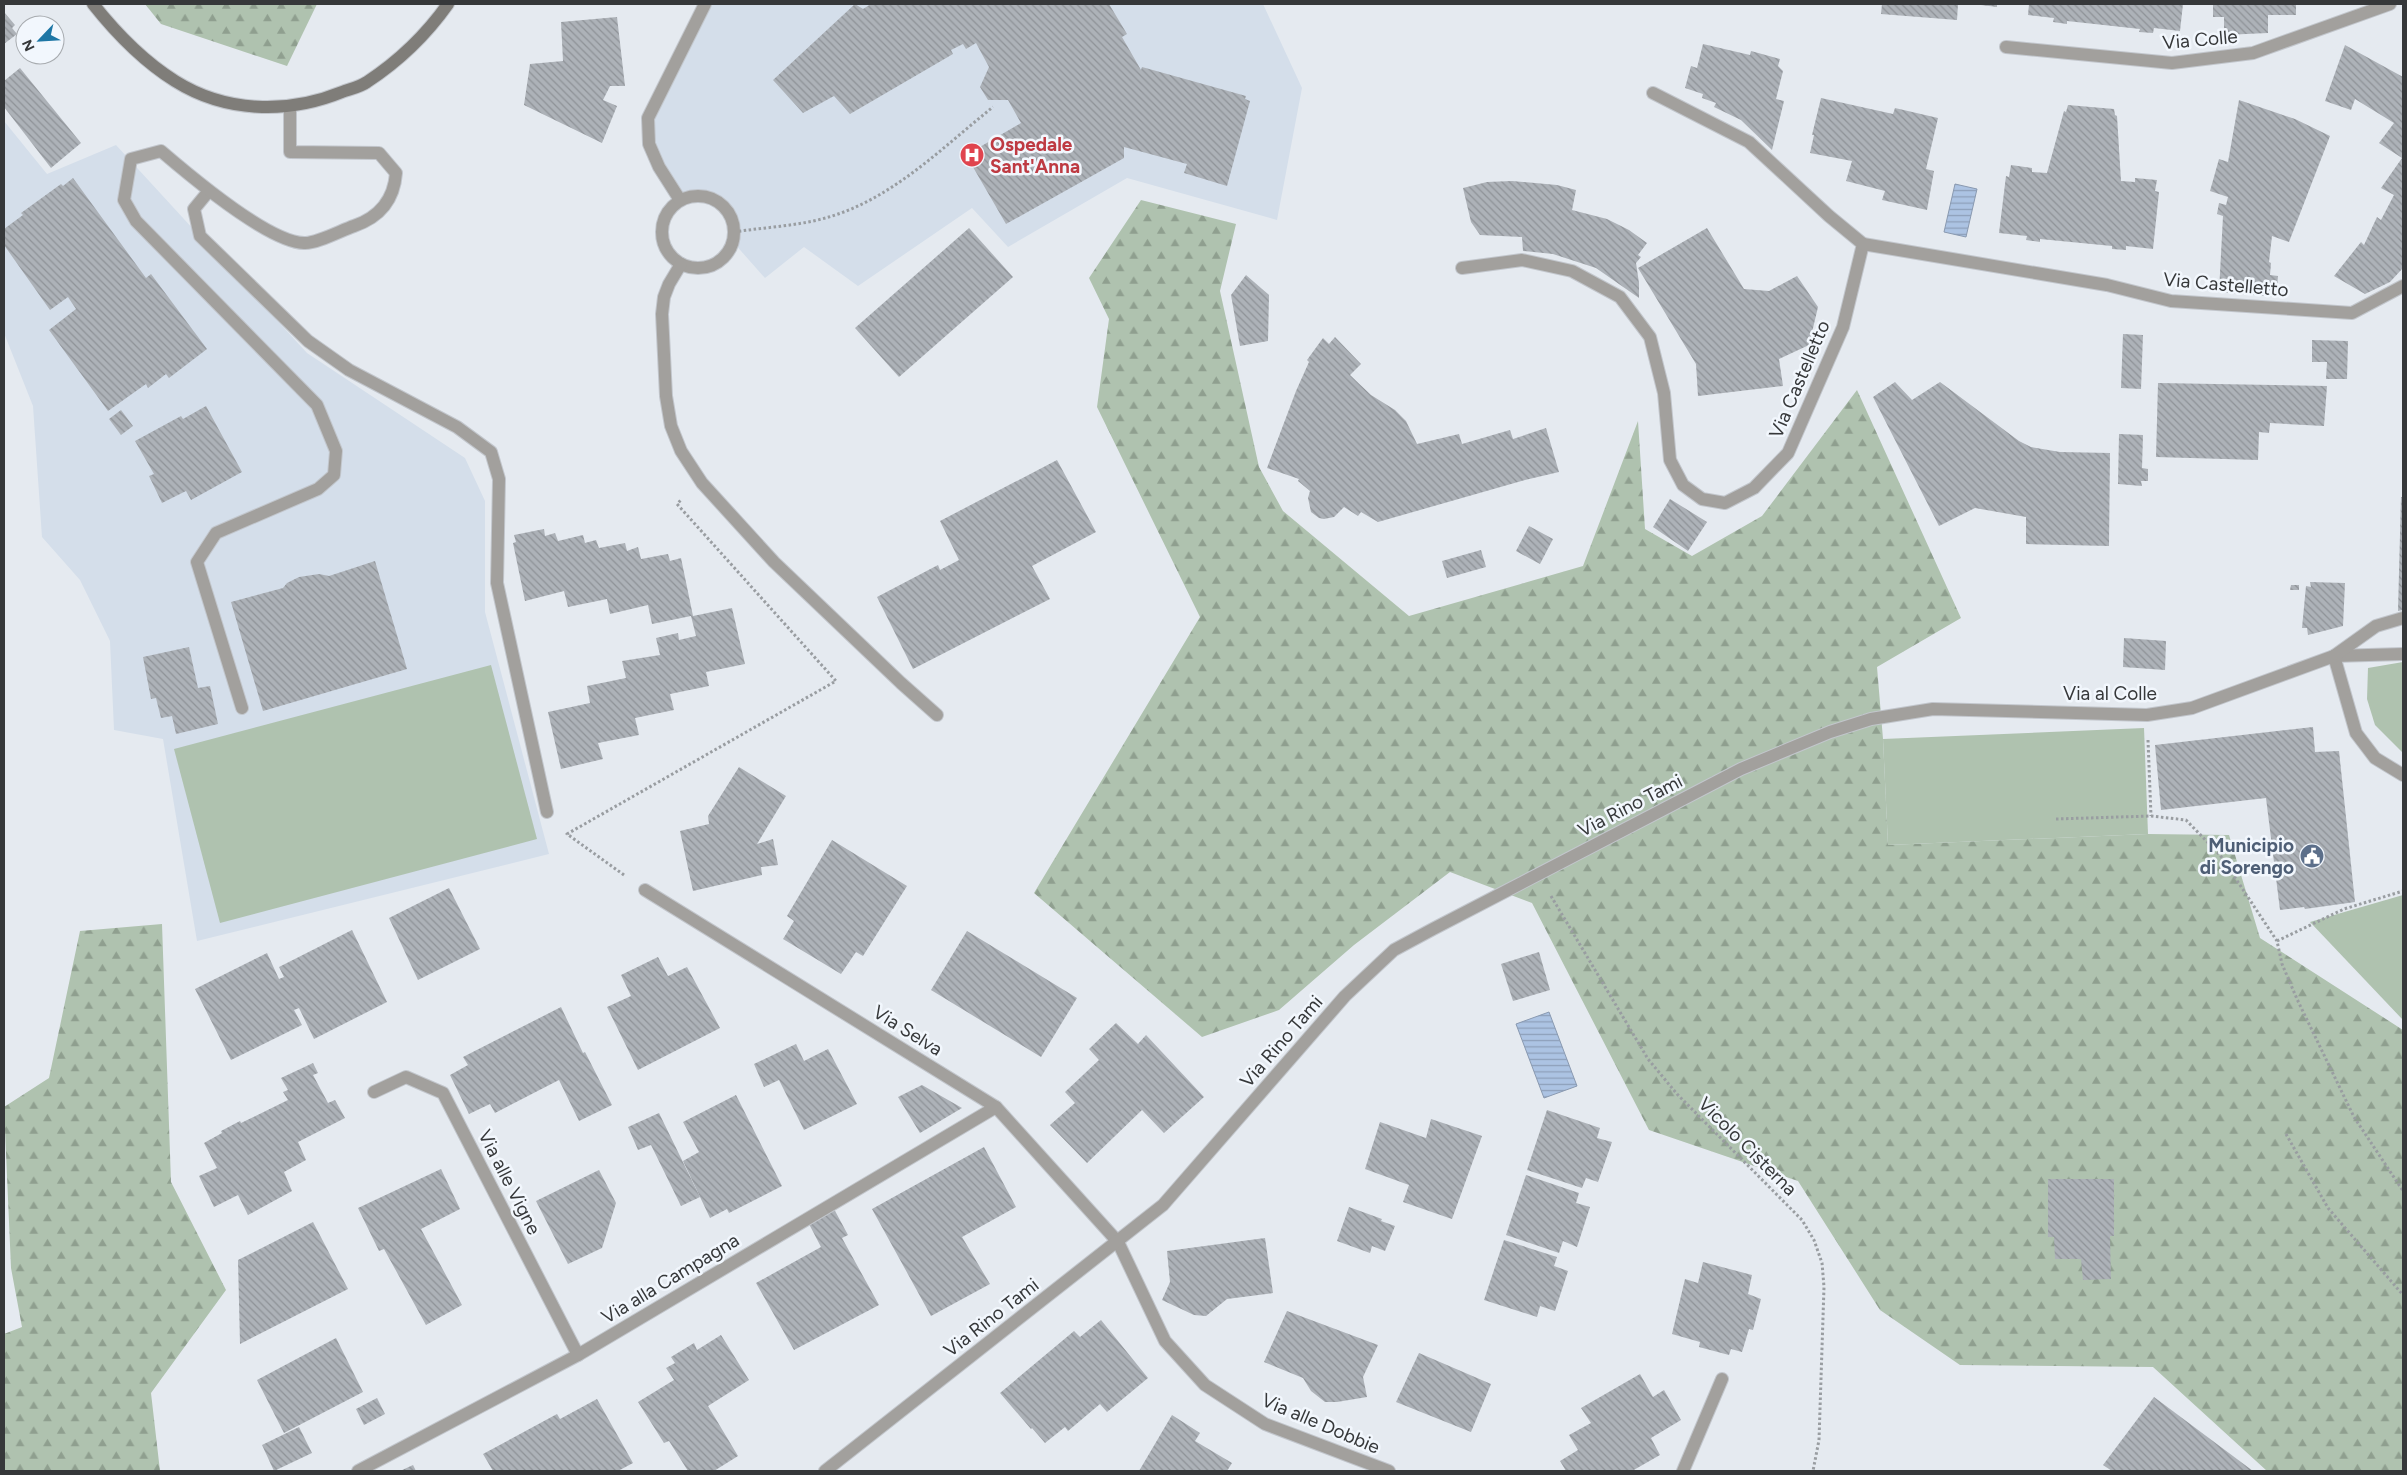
<svg xmlns="http://www.w3.org/2000/svg" width="2407" height="1475" viewBox="0 0 2407 1475" font-family="Figtree,sans-serif">
<style>
.built{fill:#d4deea}
.forest{fill:url(#forest-firs)}
.park{fill:#afc2af}
.water{fill:url(#water-rules);stroke:#8999b0}
.building{fill:url(#building-back-hatch)}
.lines{fill:none;stroke-linecap:round;stroke-linejoin:round}
.service-casing{stroke:#c2c6cc;stroke-width:14}
.minor-casing{stroke:#c2c6cc;stroke-width:14}
.secondary-casing{stroke:#c2c6cc;stroke-width:14}
.path{stroke:#999da1;stroke-width:3;stroke-dasharray:2.5 2.5;stroke-linecap:butt}
.service{stroke:#a2a09d;stroke-width:12}
.minor{stroke:#a2a09d;stroke-width:12}
.secondary{stroke:#7f7d79;stroke-width:12}
.labels{text-anchor:middle;stroke-width:5;stroke-linejoin:round;paint-order:stroke}
.street-label{font-size:19px;fill:#36383a;stroke:#f2f7fd}
.health-label{font-size:19px;font-weight:bold;fill:#be3a42;stroke:#f2f7fd;text-anchor:start}
.service-label{font-size:19px;font-weight:bold;fill:#4e5e75;stroke:#f2f7fd;text-anchor:end}
</style>
<defs>
<pattern id="forest-firs" width="22" height="20" patternUnits="userSpaceOnUse" patternTransform="scale(1.25)"><rect width="22" height="20" fill="#afc2af"/><path d="M5 1l3.5 6h-7zM16 11l3.5 6h-7z" fill="#8f9f8f"/></pattern>
<pattern id="water-rules" width="6" height="5" patternUnits="userSpaceOnUse" patternTransform="scale(1.25)"><rect width="6" height="5" fill="#acc3e3"/><path d="M0 2.5h6" fill="none" stroke="#8d9fb9"/></pattern>
<pattern id="building-back-hatch" width="6" height="6" patternUnits="userSpaceOnUse" patternTransform="scale(1.25)"><rect width="6" height="6" fill="#adb2b8"/><path d="M-1 5l2 2M0 0l6 6M5-1l2 2" fill="none" stroke="#8e9297"/></pattern>
</defs>
<rect width="100%" height="100%" fill="#e5eaf0"/>
<g class="built">
<polygon points="705,4 1263,4 1302,88 1277,220 1127,178 1008,247 972,208 858,286 804,247 765,278 733,242 734,229 732,218 725,207 716,200 704,196 692,196 680,200 659,167 648,118"/>
<polygon points="4,121 47,174 116,145 307,353 465,458 485,501 485,612 549,854 197,941 163,739 114,730 110,641 80,580 42,537 33,406 4,333"/>
</g>
<g class="forest">
<polygon points="145,4 317,4 287,66 161,24"/>
<polygon points="1141,200 1236,224 1220,291 1259,467 1283,511 1409,616 1583,566 1638,421 1645,529 1692,556 1762,516 1857,390 1961,618 1877,667 1883,739 1888,845 2148,834 2229,835 2260,938 2403,1030 2403,1471 2267,1471 2153,1367 1960,1365 1880,1310 1798,1181 1649,1130 1532,903 1450,872 1354,945 1279,1010 1202,1037 1034,893 1200,617 1097,407 1109,319 1089,278"/>
<polygon points="162,924 171,1182 226,1290 151,1393 160,1471 4,1471 4,1334 22,1327 11,1268 4,1107 49,1078 80,931"/>
</g>
<g class="park">
<polygon points="2403,662 2403,753 2375,725 2367,699 2368,668"/>
<polygon points="491,665 537,839 220,923 174,749"/>
<polygon points="2144,728 2148,834 1888,845 1883,739"/>
<polygon points="2403,895 2403,1020 2310,922"/>
</g>
<g class="water">
<polygon points="1955,184 1977,189 1966,237 1944,232"/>
<polygon points="1549,1012 1577,1086 1544,1098 1516,1024"/>
</g>
<g class="building">
<polygon points="855,4 863,9 871,4 1109,4 1127,34 1122,37 1141,70 1142,67 1246,96 1245,99 1250,101 1227,186 1184,173 1187,164 1124,147 1124,158 1006,224 966,155 1021,123 1008,100 988,100 980,87 989,67 976,43 966,49 963,44 951,50 953,54 850,114 834,96 803,113 773,80"/>
<polygon points="1882,4 1958,4 1957,20 1881,14"/>
<polygon points="1973,4 1997,4 1997,7"/>
<polygon points="2029,4 2183,4 2180,31 2154,28 2153,33 2139,32 2140,29 2067,21 2067,24 2053,22 2054,18 2028,15"/>
<polygon points="2213,4 2296,4 2296,15 2268,15 2268,33 2224,35 2224,17 2213,17"/>
<polygon points="4,12 15,25 12,28 17,34 4,44"/>
<polygon points="617,17 625,86 610,86 603,100 617,106 602,143 524,105 530,64 563,61 561,22"/>
<polygon points="1703,44 1750,55 1751,51 1780,59 1778,66 1783,71 1776,99 1784,101 1772,150 1741,120 1714,107 1716,103 1702,98 1703,94 1685,88 1691,66 1697,68"/>
<polygon points="2345,45 2403,77 2403,268 2390,282 2365,294 2334,276 2361,242 2364,245 2377,217 2381,220 2394,195 2381,188 2402,158 2379,143 2394,123 2355,99 2351,110 2325,101"/>
<polygon points="20,68 81,143 51,168 4,107 4,81"/>
<polygon points="1821,98 1893,114 1895,108 1938,118 1926,169 1934,171 1927,210 1882,200 1885,191 1846,181 1852,161 1810,153 1814,135 1812,135"/>
<polygon points="2239,100 2295,119 2330,136 2289,242 2272,236 2269,262 2271,263 2270,275 2278,276 2276,297 2219,292 2223,216 2217,214 2219,203 2226,205 2228,197 2210,191 2219,159 2228,162"/>
<polygon points="2068,105 2114,109 2115,115 2117,116 2121,181 2135,182 2135,178 2157,180 2155,191 2159,192 2153,249 2126,246 2126,250 2112,249 2112,246 2040,239 2040,242 2026,240 2027,236 1999,233 2006,176 2009,177 2011,165 2032,168 2032,172 2047,173 2064,111 2066,112"/>
<polygon points="73,178 146,278 151,274 207,349 169,378 166,374 148,388 146,384 108,411 49,330 76,309 68,297 50,310 4,245 4,229 23,215 21,213 61,184 63,186"/>
<polygon points="1512,181 1557,185 1576,190 1572,210 1607,219 1629,230 1647,243 1638,255 1641,257 1636,263 1639,283 1639,298 1596,268 1553,254 1523,251 1522,237 1480,235 1471,222 1463,188 1487,182"/>
<polygon points="969,228 1013,277 899,377 855,328"/>
<polygon points="1707,228 1744,289 1769,291 1797,276 1818,307 1809,345 1779,359 1783,386 1698,396 1696,364 1638,268"/>
<polygon points="1246,275 1269,295 1268,341 1240,346 1231,295"/>
<polygon points="2123,334 2143,335 2141,389 2121,388"/>
<polygon points="1335,337 1361,364 1350,375 1371,395 1395,410 1406,421 1417,444 1459,434 1462,444 1510,430 1513,439 1546,428 1559,472 1525,480 1378,522 1361,512 1358,516 1344,507 1334,517 1324,519 1319,518 1311,512 1308,498 1310,491 1298,481 1299,479 1267,468 1296,391 1309,362 1307,360 1323,338 1329,344"/>
<polygon points="2312,340 2348,341 2347,379 2326,379 2327,362 2312,362"/>
<polygon points="1895,382 1912,400 1940,382 2019,441 2031,447 2060,452 2110,453 2109,546 2026,544 2026,517 1975,508 1939,526 1873,397"/>
<polygon points="2158,383 2327,386 2324,426 2270,423 2269,433 2259,432 2258,460 2156,457"/>
<polygon points="206,406 242,472 191,500 186,491 162,503 149,476 154,474 135,441 181,416 183,419"/>
<polygon points="121,410 133,426 121,435 109,419"/>
<polygon points="2119,434 2143,435 2142,468 2148,469 2148,481 2141,481 2142,486 2118,484"/>
<polygon points="1057,460 1096,532 1032,566 1050,599 913,669 877,597 938,565 940,570 959,560 940,521"/>
<polygon points="2401,497 2403,497 2403,610 2398,611"/>
<polygon points="1670,499 1707,522 1688,551 1653,527"/>
<polygon points="1529,526 1553,539 1540,564 1516,551"/>
<polygon points="544,529 545,536 555,533 558,541 583,535 585,543 596,540 599,548 625,543 627,551 638,547 641,559 668,554 670,561 681,558 693,616 732,608 745,664 706,672 709,686 670,694 674,710 635,718 639,735 598,743 603,759 561,769 548,712 590,703 587,686 626,678 622,661 660,655 656,638 678,633 679,640 696,636 691,616 652,624 648,605 610,614 607,599 568,607 564,591 525,601 513,543 516,542 514,535"/>
<polygon points="1481,550 1486,567 1447,578 1442,561"/>
<polygon points="375,561 407,669 263,711 231,602 283,588 287,583 299,577 319,574 329,576"/>
<polygon points="2310,582 2345,583 2343,626 2308,635 2307,628 2302,628 2306,586 2311,587"/>
<polygon points="2291,585 2299,585 2299,590 2290,590"/>
<polygon points="2124,638 2166,641 2165,670 2123,667"/>
<polygon points="189,647 198,688 210,686 218,724 176,734 172,716 161,718 156,698 151,699 143,657"/>
<polygon points="2313,727 2315,752 2339,751 2355,902 2305,909 2304,907 2280,910 2266,798 2161,810 2155,745"/>
<polygon points="739,767 786,796 757,844 773,839 778,865 761,867 762,875 693,891 680,831 709,824 708,816"/>
<polygon points="832,840 907,886 863,956 856,952 841,974 783,939 794,921 787,916"/>
<polygon points="449,888 480,949 418,980 389,918"/>
<polygon points="352,930 387,1002 314,1039 299,1008 294,1010 302,1025 231,1060 195,989 267,953 279,979 284,977 279,967"/>
<polygon points="967,931 1077,998 1041,1057 931,990"/>
<polygon points="1539,952 1550,990 1513,1001 1501,964"/>
<polygon points="658,957 668,976 687,967 720,1028 638,1070 607,1007 631,996 621,975"/>
<polygon points="561,1007 583,1053 585,1052 612,1105 579,1121 559,1080 495,1113 490,1104 469,1114 450,1075 468,1065 463,1057"/>
<polygon points="1116,1023 1138,1044 1146,1035 1204,1097 1164,1133 1142,1110 1087,1163 1050,1125 1075,1103 1065,1092 1099,1060 1089,1049"/>
<polygon points="796,1044 804,1061 828,1049 857,1104 804,1130 779,1080 764,1087 754,1064"/>
<polygon points="313,1063 318,1073 313,1075 328,1103 335,1100 345,1118 298,1142 306,1160 284,1172 292,1191 248,1215 238,1195 214,1207 199,1176 217,1168 204,1143 222,1133 221,1131 240,1121 241,1123 288,1100 283,1092 288,1090 281,1078"/>
<polygon points="922,1085 962,1108 920,1133 898,1097"/>
<polygon points="736,1095 782,1186 729,1213 727,1209 710,1218 683,1161 699,1152 683,1122"/>
<polygon points="1547,1110 1600,1128 1597,1138 1612,1142 1598,1182 1586,1178 1582,1188 1527,1170"/>
<polygon points="659,1113 700,1197 681,1206 651,1145 638,1150 628,1127"/>
<polygon points="1431,1119 1482,1136 1452,1219 1403,1202 1409,1185 1365,1169 1380,1122 1426,1138"/>
<polygon points="984,1147 1016,1207 962,1237 990,1284 931,1316 872,1209"/>
<polygon points="441,1169 460,1209 421,1229 462,1305 426,1325 384,1249 379,1251 358,1208"/>
<polygon points="599,1170 616,1203 602,1248 568,1264 536,1201"/>
<polygon points="1526,1175 1579,1193 1576,1203 1590,1207 1577,1247 1563,1241 1559,1253 1506,1235"/>
<polygon points="2048,1179 2114,1179 2114,1236 2110,1236 2111,1279 2083,1280 2081,1259 2055,1259 2054,1237 2048,1237"/>
<polygon points="1349,1207 1382,1219 1381,1221 1395,1226 1385,1251 1372,1246 1370,1253 1337,1241"/>
<polygon points="834,1209 848,1235 842,1238 879,1305 794,1350 756,1283 821,1247 809,1224"/>
<polygon points="313,1222 348,1289 240,1344 238,1260"/>
<polygon points="1265,1238 1273,1293 1227,1299 1206,1316 1194,1315 1162,1300 1170,1282 1167,1251"/>
<polygon points="1504,1240 1557,1257 1554,1266 1568,1271 1555,1311 1540,1306 1537,1317 1484,1300"/>
<polygon points="1703,1262 1752,1275 1748,1294 1761,1299 1753,1330 1749,1329 1742,1352 1731,1349 1729,1355 1699,1347 1700,1342 1672,1334 1685,1279 1698,1283"/>
<polygon points="1287,1311 1378,1345 1363,1377 1367,1397 1337,1402 1325,1402 1311,1391 1303,1378 1264,1362"/>
<polygon points="1101,1320 1148,1378 1107,1412 1100,1404 1068,1431 1065,1427 1045,1443 1032,1428 1031,1429 1000,1393 1074,1331 1080,1337"/>
<polygon points="721,1335 749,1380 708,1406 738,1456 714,1471 688,1471 669,1441 664,1443 638,1402 674,1380 666,1368 675,1363 671,1357 694,1343 697,1350"/>
<polygon points="336,1338 363,1392 284,1433 257,1380"/>
<polygon points="1419,1353 1491,1384 1471,1432 1396,1402"/>
<polygon points="1640,1374 1653,1397 1664,1390 1681,1420 1651,1438 1660,1455 1632,1471 1566,1471 1560,1461 1578,1450 1569,1435 1591,1423 1581,1408"/>
<polygon points="2154,1397 2253,1471 2112,1471 2103,1465"/>
<polygon points="377,1398 385,1414 364,1425 356,1409"/>
<polygon points="597,1399 633,1463 618,1471 493,1471 483,1454 557,1414 560,1419"/>
<polygon points="1172,1415 1200,1433 1195,1441 1232,1463 1227,1471 1139,1471"/>
<polygon points="299,1427 312,1453 274,1471 262,1445"/>
<polygon points="413,1465 416,1471 400,1471"/>
</g>
<g class="lines">
<defs>
<g id="service">
<polyline points="208,192 194,209 200,236 308,341 349,370 457,427 491,452 499,479 497,583 547,812"/>
<polyline points="1462,268 1522,260 1572,271 1620,297 1650,337 1664,393 1670,460 1683,485 1702,499 1725,503 1754,488 1788,453 1843,327 1863,244 1829,216 1749,142 1653,93"/>
<polyline points="2334,656 2403,654"/>
<path d="M242,708L197,562L216,533L318,489L334,475L336,451L317,405L136,221L124,200L131,159L161,151C189,175 268,242 304,243C316,244 342,230 354,226C380,217 394,200 396,173L379,153L290,152V106"/>
</g>
<g id="minor">
<polyline points="2006,47 2172,63 2253,53 2390,4"/>
<circle cx="698" cy="232" r="36"/>
<polyline points="680,200 659,167 649,144 648,118 705,4"/>
<polyline points="1863,244 2107,285 2171,301 2352,313 2403,286"/>
<polyline points="681,264 669,284 664,297 662,314 666,396 671,426 681,451 702,483 774,562 901,683 937,715"/>
<polyline points="2334,656 2356,733 2375,758 2403,775"/>
<polyline points="645,890 996,1107 1118,1242 1165,1341 1205,1385 1265,1424 1389,1471"/>
<polyline points="374,1092 406,1077 443,1093 578,1355"/>
<polyline points="358,1471 578,1355 996,1107"/>
<polyline points="825,1471 1163,1205 1345,996 1394,950 1433,929 1741,769 1830,732 1871,719 1933,709 2147,715 2192,708 2334,656 2376,626 2403,618"/>
<polyline points="1683,1471 1722,1379"/>
</g>
<path id="secondary" d="M93,4C116,33 143,61 175,81C226,113 288,114 342,92C350,89 360,87 367,82C399,61 426,35 448,4"/>
</defs>
<use href="#service" class="service-casing"/>
<use href="#minor" class="minor-casing"/>
<use href="#secondary" class="secondary-casing"/>
<g class="path">
<path d="M734,232C766,227 801,226 832,216C894,197 943,147 993,107"/>
<polyline points="2148,740 2151,816"/>
<polyline points="2056,819 2151,816 2186,820 2220,855 2277,941 2282,964 2297,999 2354,1117 2403,1191"/>
<polyline points="624,875 567,834 836,681 677,504 681,500"/>
<polyline points="1551,896 1648,1059 1677,1094 1802,1220 1814,1240 1822,1263 1824,1287 1819,1440 1813,1471"/>
<polyline points="2277,941 2344,909 2403,891"/>
<polyline points="2286,1134 2328,1208 2403,1295"/>
</g>
<use href="#service" class="service"/>
<use href="#minor" class="minor"/>
<use href="#secondary" class="secondary"/>
</g>
<defs>
<symbol id="hospital-disc" viewBox="-11 -11 22 22"><circle r="9.5" fill="#e0444e" stroke="#f2f7fd"/><path d="M-5-5h3v3.5h4V-5h3V5h-3V1.5h-4V5h-3Z" fill="#fff"/></symbol>
<symbol id="civic-disc" viewBox="-11 -11 22 22"><circle r="9.5" fill="#5c6f8a" stroke="#f2f7fd"/><path d="M-.6-6.5H3V-4.5H.6V-3L4-1V1h2V6H-6V1h2V-1L-.6-3ZM-1.2 2.5V6h2.4V2.5Z" fill="#fff"/></symbol>
</defs>
<g fill-rule="evenodd">
<use href="#hospital-disc" x="958" y="141" width="28" height="28"/>
<use href="#civic-disc" x="2298" y="842" width="28" height="28"/>
</g>
<g class="labels">
<g class="street-label">
<text transform="translate(2200 39) rotate(-5)" y="7">Via Colle</text>
<text transform="translate(2226 284) rotate(5)" y="7">Via Castelletto</text>
<text transform="translate(1799 379) rotate(-67)" y="7">Via Castelletto</text>
<text x="2110" y="700">Via al Colle</text>
<text transform="translate(1630 805) rotate(-27)" y="7">Via Rino Tami</text>
<text transform="translate(908 1030) rotate(32)" y="7">Via Selva</text>
<text transform="translate(1281 1041) rotate(-49)" y="7">Via Rino Tami</text>
<text transform="translate(1748 1146) rotate(45)" y="7">Vicolo Cisterna</text>
<text transform="translate(510 1182) rotate(63)" y="7">Via alle Vigne</text>
<text transform="translate(670 1278) rotate(-31)" y="7">Via alla Campagna</text>
<text transform="translate(991 1317) rotate(-38)" y="7">Via Rino Tami</text>
<text transform="translate(1321 1423) rotate(23)" y="7">Via alle Dobbie</text>
</g>
<g class="health-label">
<text x="990" y="151">Ospedale<tspan x="990" dy="22">Sant'Anna</tspan></text>
</g>
<g class="service-label">
<text x="2294" y="852">Municipio<tspan x="2294" dy="22">di Sorengo</tspan></text>
</g>
</g>
<rect width="2407" height="1475" fill="none" stroke="#36383a" stroke-width="10"/>
<g transform="translate(40 40) rotate(245)"><circle r="24" fill="#f2f7fd" stroke="#a7abaf"/>
<path d="M0-4L9 19L0 12L-9 19Z" fill="#1d76a5"/>
<text y="-8" font-size="14" font-weight="bold" text-anchor="middle" fill="#36383a">N</text>
</g>
</svg>
